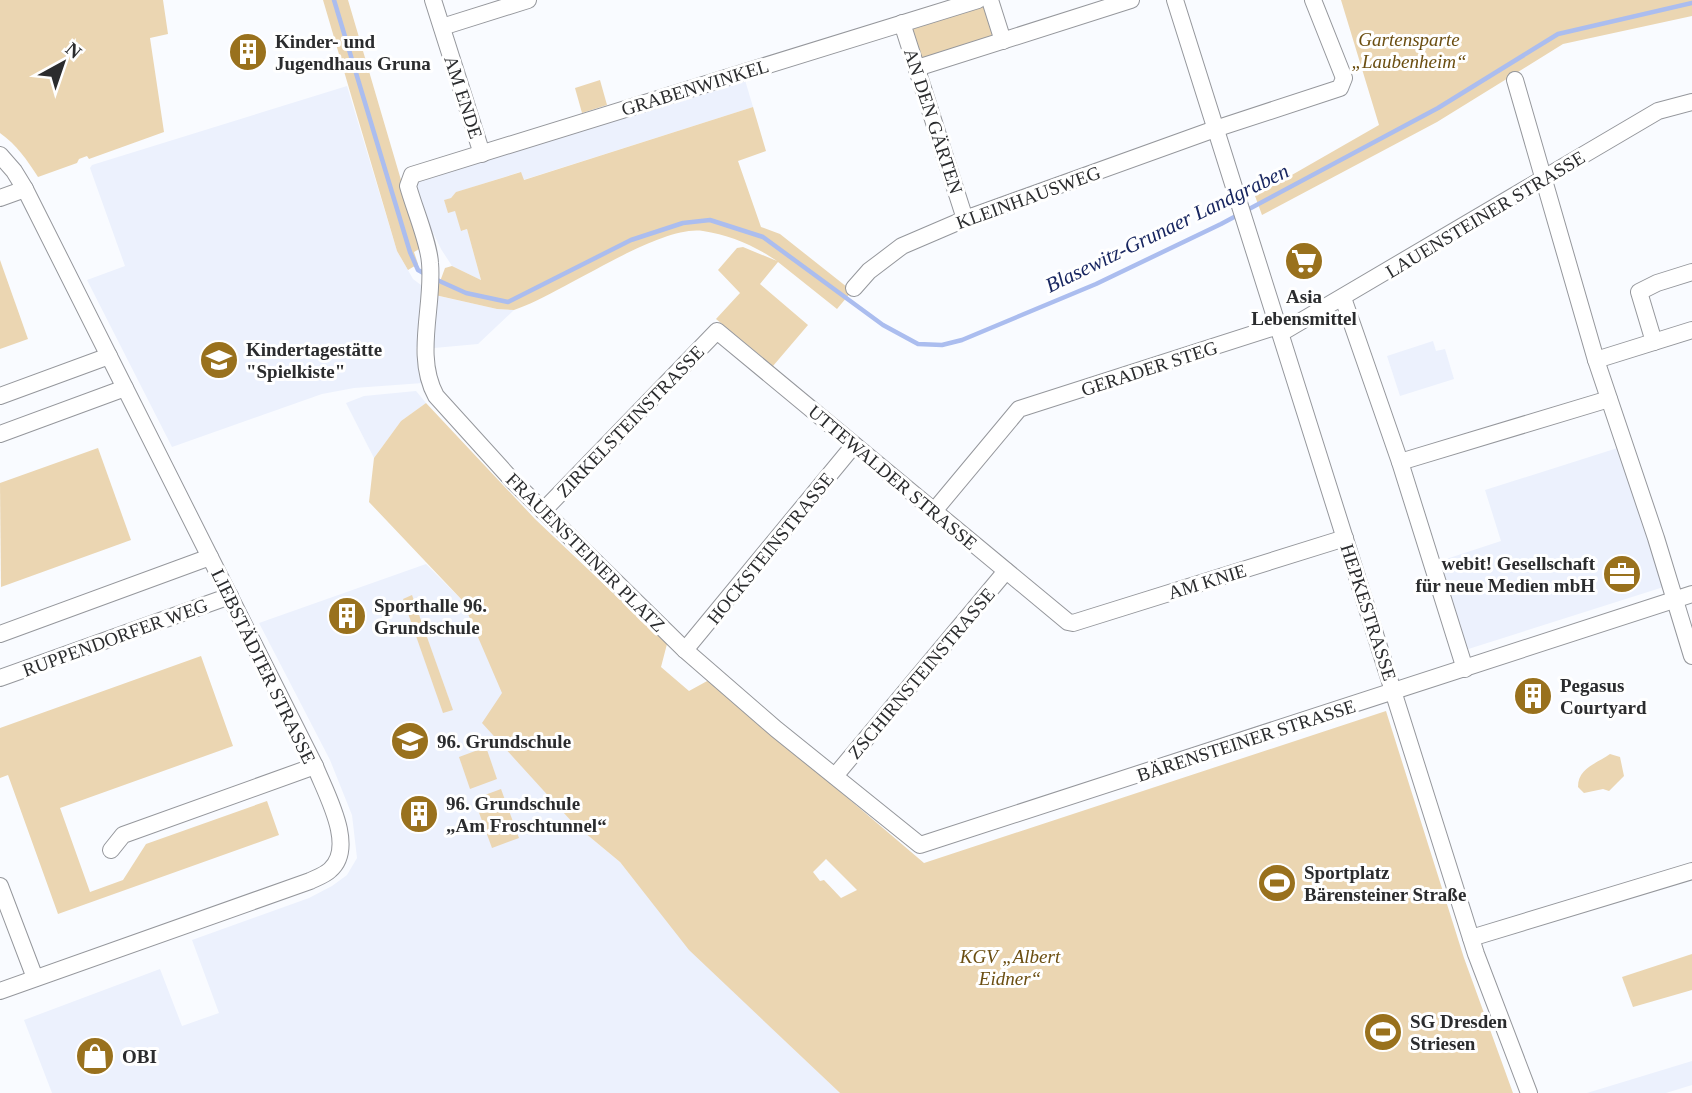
<svg xmlns="http://www.w3.org/2000/svg" width="1692" height="1093" viewBox="0 0 1692 1093" font-family="'Times New Roman',serif">
<style>
.built{fill:#ecf1fd}
.green{fill:#ebd6b2;fill-rule:evenodd}
.lines{fill:none;stroke-linecap:round;stroke-linejoin:round}
.stream{stroke:#abbdef;stroke-width:4.5}
.minor-casing{stroke:#95979c;stroke-width:18}
.minor{stroke:#fff;stroke-width:16}
.labels{text-anchor:middle;stroke-width:6;stroke-linejoin:round;paint-order:stroke}
.park-label{font-size:19px;font-style:italic;fill:#6b4e11;stroke:#fff}
.poi-label{font-size:19px;font-weight:bold;fill:#2b2c2e;stroke:#fff;text-anchor:start}
.street-label{font-size:19px;fill:#2b2c2e;stroke:#fff}
.water-label{font-size:21px;font-style:italic;fill:#182660;stroke:#fff}
</style>
<rect width="100%" height="100%" fill="#f9fbff"/>
<g class="built">
<polygon points="745,80 753,107 523,180 520,172 457,192 451,198 444,200 448,212 455,210 462,231 467,229 481,280 452,266 441,249 424,214 415,184 418,180"/>
<polygon points="347,86 397,251 413,279 425,288 422,346 416,347 417,360 422,360 423,383 354,388 322,394 172,447 87,280 125,266 90,168 92,165"/>
<polygon points="434,295 497,309 514,310 478,344 434,348"/>
<polygon points="1433,341 1436,351 1445,349 1454,379 1400,396 1387,356"/>
<polygon points="416,391 426,403 401,421 374,458 346,403 364,396"/>
<polygon points="1627,445 1673,584 1462,651 1434,563 1501,541 1485,490"/>
<polygon points="426,564 462,600 503,693 483,723 573,823 620,862 690,950 840,1093 52,1093 24,1020 160,969 182,1026 219,1013 192,940 309,898 332,886 347,875 357,858 352,815 330,760 259,623"/>
<polygon points="1692,1061 1692,1085 1666,1093 1587,1093"/>
</g>
<g class="green">
<path d="M0,0H163L168,34L150,38L164,132L89,159L87,156L79,159L77,163L38,177C27,160 17,145 0,133Z"/>
<polygon points="323,0 348,0 421,248 414,252 418,264 408,270 397,251"/>
<polygon points="1341,0 1692,0 1692,16 1563,44 1437,122 1262,215 1255,196 1379,125"/>
<polygon points="980,6 984,7 993,31 991,37 924,59 919,56 911,29 914,26"/>
<polygon points="600,80 607,105 582,113 575,88"/>
<path d="M753,107L766,151L738,161L761,227L780,234L852,291L837,309L778,262L760,284L808,325L773,366L716,319L740,293L718,270L737,248L743,247L777,261C755,246 730,235 703,231C659,224 562,294 514,310L497,309L435,295L445,268L452,266L481,280L467,229L461,231L455,211L448,213L444,200L451,198L456,192L521,172L524,180Z"/>
<polygon points="0,260 28,339 0,349"/>
<path d="M426,403L535,519L667,644L661,667L689,691L709,680L924,863L1386,711L1464,958L1513,1093H840L689,950L620,862L573,823L482,723L502,693L462,600L369,502L374,458L401,421ZM826,859L857,890L841,898L824,880L820,881L813,872Z"/>
<polygon points="98,448 131,540 1,587 0,483"/>
<polygon points="412,595 453,710 443,713 403,599"/>
<polygon points="201,656 233,746 60,808 90,892 123,880 146,844 267,801 279,835 58,914 8,775 0,778 0,728"/>
<polygon points="486,747 497,779 470,789 459,757"/>
<path d="M1610,754L1620,757L1624,776L1609,791L1603,789L1584,793L1578,787C1578,768 1596,764 1610,754Z"/>
<polygon points="501,789 519,838 492,848 474,799"/>
<polygon points="1692,954 1692,990 1633,1007 1622,977"/>
</g>
<g class="lines">
<g class="stream">
<polyline points="334,0 410,252 418,270 427,275"/>
<polyline points="435,279 466,293 508,302 631,240 683,223 710,220 763,237 883,325 918,344 942,345 962,340 1096,284 1221,224 1438,108 1558,34 1692,3"/>
</g>
<defs>
<g id="minor">
<polyline points="433,0 482,154"/>
<path d="M978,0L412,175L408,186C414,208 429,243 430,263C434,306 414,356 436,396L512,480L685,650L776,729L920,845L1692,594"/>
<polyline points="990,0 1003,41"/>
<polyline points="1175,0 1476,954 1529,1093"/>
<polyline points="902,23 965,219"/>
<polyline points="442,27 528,0"/>
<polyline points="917,68 1131,0"/>
<polyline points="1515,80 1596,360 1656,538 1692,656"/>
<path d="M0,155L14,171L25,189L315,766C325,792 357,847 330,870C325,875 316,878 310,881L0,991"/>
<polyline points="0,198 25,189"/>
<polyline points="854,288 869,271 902,246 965,219 1215,129 1340,88 1344,78 1313,0"/>
<polyline points="1343,298 1400,462 1465,669"/>
<polyline points="1281,333 1658,111 1692,102"/>
<polyline points="1654,342 1639,292 1657,283 1692,272"/>
<polyline points="1596,360 1692,330"/>
<polyline points="0,396 109,356"/>
<polyline points="0,434 125,388"/>
<polyline points="1400,462 1609,399"/>
<polyline points="543,511 717,331 1068,622 1073,623 1345,538"/>
<polyline points="934,511 1019,409 1278,326"/>
<polyline points="0,634 210,557"/>
<polyline points="685,650 854,445"/>
<polyline points="0,678 230,596"/>
<polyline points="835,776 1006,571"/>
<polyline points="111,850 123,835 315,766"/>
<polyline points="0,886 35,978"/>
<polyline points="1471,938 1692,871"/>
</g>
</defs>
<use href="#minor" class="minor-casing"/>
<use href="#minor" class="minor"/>
</g>
<defs>
<symbol id="building-disc" viewBox="-11 -11 22 22"><circle r="9.5" fill="#99711d" stroke="#fff"/><path d="M-4-6H4V6H1V3H-1V6H-4ZM-2.5-4.3h1.7v1.8h-1.7ZM.8-4.3h1.7v1.8H.8ZM-2.5-1h1.7V.8h-1.7ZM.8-1h1.7V.8H.8Z" fill="#fff"/></symbol>
<symbol id="supermarket-disc" viewBox="-11 -11 22 22"><circle r="9.5" fill="#99711d" stroke="#fff"/><path d="M-6-5.5h2.5l.6 2H6L4.5 2H-2.5L-4.4-4H-6ZM-1.5 3.2a1.3 1.3 0 1 0 .1 0ZM3 3.2a1.3 1.3 0 1 0 .1 0Z" fill="#fff"/></symbol>
<symbol id="school-disc" viewBox="-11 -11 22 22"><circle r="9.5" fill="#99711d" stroke="#fff"/><path d="M0-5L7-2L0 1L-7-2ZM-4 1L0 2.5L4 1V4Q0 6-4 4Z" fill="#fff"/></symbol>
<symbol id="office-disc" viewBox="-11 -11 22 22"><circle r="9.5" fill="#99711d" stroke="#fff"/><path d="M-6-3h4V-5.5h4V-3h4V5H-6ZM-1-4.5V-3h2v-1.5ZM-6 0V1H6V0Z" fill="#fff"/></symbol>
<symbol id="stadium-disc" viewBox="-11 -11 22 22"><circle r="9.5" fill="#99711d" stroke="#fff"/><path d="M0-5a6.5 5 0 1 0 0 10a6.5 5 0 1 0 0-10ZM-3.5-1.8h7v3.6h-7Z" fill="#fff"/></symbol>
<symbol id="shop-disc" viewBox="-11 -11 22 22"><circle r="9.5" fill="#99711d" stroke="#fff"/><path d="M-5-2.5h2.3a2.7 3.5 0 0 1 5.4 0H5L5.5 6h-11ZM-1.5-2.5h3a1.5 2.3 0 0 0-3 0Z" fill="#fff"/></symbol>
</defs>
<g fill-rule="evenodd">
<use href="#building-disc" x="226" y="30" width="44" height="44"/>
<use href="#supermarket-disc" x="1282" y="239" width="44" height="44"/>
<use href="#school-disc" x="197" y="338" width="44" height="44"/>
<use href="#office-disc" x="1600" y="552" width="44" height="44"/>
<use href="#building-disc" x="325" y="594" width="44" height="44"/>
<use href="#building-disc" x="1511" y="674" width="44" height="44"/>
<use href="#school-disc" x="388" y="719" width="44" height="44"/>
<use href="#building-disc" x="397" y="792" width="44" height="44"/>
<use href="#stadium-disc" x="1255" y="861" width="44" height="44"/>
<use href="#stadium-disc" x="1361" y="1010" width="44" height="44"/>
<use href="#shop-disc" x="73" y="1034" width="44" height="44"/>
</g>
<g class="labels">
<g class="park-label">
<text x="1409" y="46">Gartensparte<tspan x="1409" dy="22">„Laubenheim“</tspan></text>
<text x="1010" y="963">KGV „Albert<tspan x="1010" dy="22">Eidner“</tspan></text>
</g>
<g class="poi-label">
<text x="275" y="48">Kinder- und<tspan x="275" dy="22">Jugendhaus Gruna</tspan></text>
<text x="1304" y="303" text-anchor="middle">Asia<tspan x="1304" dy="22">Lebensmittel</tspan></text>
<text x="246" y="356">Kindertagestätte<tspan x="246" dy="22">"Spielkiste"</tspan></text>
<text x="1595" y="570" text-anchor="end">webit! Gesellschaft<tspan x="1595" dy="22">für neue Medien mbH</tspan></text>
<text x="374" y="612">Sporthalle 96.<tspan x="374" dy="22">Grundschule</tspan></text>
<text x="1560" y="692">Pegasus<tspan x="1560" dy="22">Courtyard</tspan></text>
<text x="437" y="748">96. Grundschule</text>
<text x="446" y="810">96. Grundschule<tspan x="446" dy="22">„Am Froschtunnel“</tspan></text>
<text x="1304" y="879">Sportplatz<tspan x="1304" dy="22">Bärensteiner Straße</tspan></text>
<text x="1410" y="1028">SG Dresden<tspan x="1410" dy="22">Striesen</tspan></text>
<text x="122" y="1063">OBI</text>
</g>
<g class="street-label">
<text transform="translate(695 87) rotate(-17)" y="7">GRABENWINKEL</text>
<text transform="translate(464 97) rotate(72)" y="7">AM ENDE</text>
<text transform="translate(934 121) rotate(72)" y="7">AN DEN GÄRTEN</text>
<text transform="translate(1028 197) rotate(-20)" y="7">KLEINHAUSWEG</text>
<text transform="translate(1485 214) rotate(-31)" y="7">LAUENSTEINER STRASSE</text>
<text transform="translate(1149 368) rotate(-18)" y="7">GERADER STEG</text>
<text transform="translate(630 421) rotate(-46)" y="7">ZIRKELSTEINSTRASSE</text>
<text transform="translate(893 477) rotate(40)" y="7">UTTEWALDER STRASSE</text>
<text transform="translate(770 548) rotate(-51)" y="7">HOCKSTEINSTRASSE</text>
<text transform="translate(586 552) rotate(45)" y="7">FRAUENSTEINER PLATZ</text>
<text transform="translate(1207 581) rotate(-17)" y="7">AM KNIE</text>
<text transform="translate(1369 612) rotate(72)" y="7">HEPKESTRASSE</text>
<text transform="translate(115 637) rotate(-20)" y="7">RUPPENDORFER WEG</text>
<text transform="translate(264 666) rotate(64)" y="7">LIEBSTÄDTER STRASSE</text>
<text transform="translate(921 673) rotate(-50)" y="7">ZSCHIRNSTEINSTRASSE</text>
<text transform="translate(1246 740) rotate(-18)" y="7">BÄRENSTEINER STRASSE</text>
</g>
<g class="water-label">
<text transform="translate(1167 228) rotate(-26)" y="7">Blasewitz‐Grunaer Landgraben</text>
</g>
</g>
<g transform="translate(63 63) rotate(40)" stroke="#ffffff" stroke-width="5" paint-order="stroke">
<path d="M0-5L12 26L0 18L-12 26Z" fill="#2b2c2e"/>
<text y="-10" font-size="19" font-weight="bold" text-anchor="middle" fill="#2b2c2e">N</text>
</g>
</svg>
